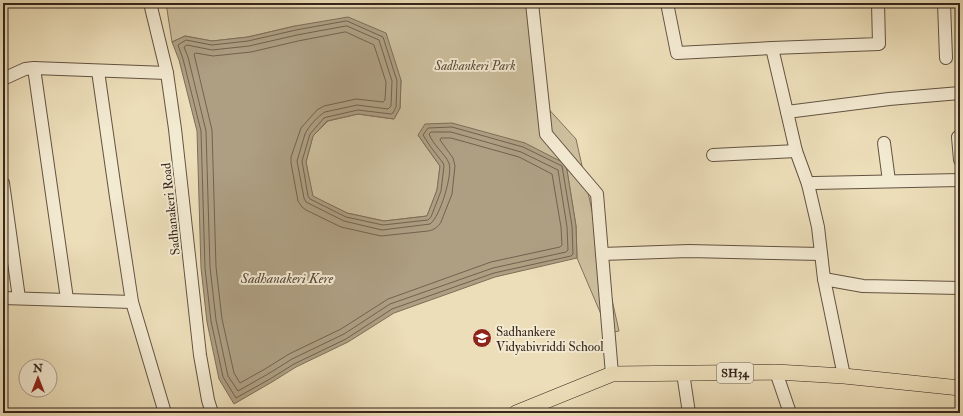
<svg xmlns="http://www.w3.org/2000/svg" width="963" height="416" viewBox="0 0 963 416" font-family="'IM FELL Double Pica',serif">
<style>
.green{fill:#cdbf9e;stroke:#81725c}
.water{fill:#ae9f83;stroke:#7e6e59}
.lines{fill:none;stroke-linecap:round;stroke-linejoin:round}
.shore{stroke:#72624f;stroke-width:1}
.minor-casing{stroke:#635342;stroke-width:14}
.major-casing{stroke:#35251b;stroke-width:16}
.minor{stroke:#f3ead2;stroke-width:12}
.major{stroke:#ecdeb9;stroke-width:15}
.labels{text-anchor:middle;stroke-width:4;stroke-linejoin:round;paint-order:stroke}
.shield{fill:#f3ead2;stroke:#6e6052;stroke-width:1}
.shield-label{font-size:12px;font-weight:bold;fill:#35251b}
.park-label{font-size:13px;font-style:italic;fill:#5b4c3c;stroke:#f3ead2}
.street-label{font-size:13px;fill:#35251b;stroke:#f3ead2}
.poi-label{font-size:13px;fill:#35251b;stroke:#f3ead2;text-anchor:start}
.water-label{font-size:14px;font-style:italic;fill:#594a3a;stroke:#f3ead2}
</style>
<rect width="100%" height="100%" fill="#ecdeb9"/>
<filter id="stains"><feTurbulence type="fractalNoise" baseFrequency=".005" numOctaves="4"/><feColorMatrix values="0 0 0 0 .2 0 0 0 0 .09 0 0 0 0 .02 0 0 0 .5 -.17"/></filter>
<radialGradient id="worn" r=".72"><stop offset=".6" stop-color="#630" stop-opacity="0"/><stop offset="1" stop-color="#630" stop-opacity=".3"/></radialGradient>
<polygon class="green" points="166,3 533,3 544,104 576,139 619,331 609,333 577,258 576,226 566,164 418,135 427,148 440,166 437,190 427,216 384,221 347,213 312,196 306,162 313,136 328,121 358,114 394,119 400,108 401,80 295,26 248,37 212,41 185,36 172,42"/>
<polygon class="water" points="348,17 386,33 401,80 400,108 394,119 358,114 327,121 313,136 306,162 313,196 347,213 384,221 427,216 437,190 440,166 418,135 425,124 452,123 525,143 566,164 576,226 577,258 495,277 394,313 348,342 296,367 272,382 234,404 219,379 207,322 201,268 197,131 179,60 172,42 185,36 212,41 248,37 295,26"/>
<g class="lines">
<g class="shore">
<polygon points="347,21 383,37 397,81 396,107 393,113 391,114 358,110 327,117 324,118 310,134 302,161 308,196 310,199 346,217 383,225 428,220 431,217 441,191 444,166 443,163 430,146 423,135 428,128 452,127 523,147 562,166 572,226 573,254 571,256 494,273 392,309 346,339 294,364 270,379 236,398 223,377 211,321 205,268 201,131 183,59 178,45 186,40 212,45 248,41 296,30"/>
<path d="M347,26L379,40L392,81L391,106L388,109L357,105L325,112C319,115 308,127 305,134L297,161L304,198L306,202L344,221L382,230L430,224C440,217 453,174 449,163C445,154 433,145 429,134L431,132H451L521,152L558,170L567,227L568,250L566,252L493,268L390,304L344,334L292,359L268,374L238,391L228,376L216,320L210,267L206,131L188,57L184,47L187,45L212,50L249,46L297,35Z"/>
<path d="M346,32L374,45L386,82L385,100L383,102L356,99L324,106L317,110L301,128L291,157V163L298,201L302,207L306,210L341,227L381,236L428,231C434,230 438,227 441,222L452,194L455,166L453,158L440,140L441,138H451L519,157L552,174L561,227L562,245L560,247L491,262L388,299L341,329L289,354L265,369L240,383L234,373L222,319L216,267L212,130L194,54L196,53L213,56L251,52L298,41Z"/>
</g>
<defs>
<g id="minor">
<polyline points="150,3 167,73 175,129 200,355 208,400 212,413"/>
<polyline points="532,3 546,134 597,194 612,374"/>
<polyline points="667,3 677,53 772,48"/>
<polyline points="944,3 946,58"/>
<polyline points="34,68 67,299"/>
<polyline points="98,71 116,197 132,302 165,413"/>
<polyline points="3,79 25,69 34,68 167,73"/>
<polyline points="787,112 772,48 879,44 878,3"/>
<polyline points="958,137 960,160"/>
<polyline points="884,143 889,181"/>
<polyline points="713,155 796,151"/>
<polyline points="3,183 19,298"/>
<polyline points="808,184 814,183 960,180"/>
<polyline points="602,254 689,251 821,254"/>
<polyline points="824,279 863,286 960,288"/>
<polyline points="3,298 132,302"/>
<polyline points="776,372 790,413"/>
<polyline points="683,373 689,413"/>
<polyline points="844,376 824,279 818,227 808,184 796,151 787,112 889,99 960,93"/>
</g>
<polyline id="major" points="516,413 612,374 776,372 844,376 960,388"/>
</defs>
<use href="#minor" class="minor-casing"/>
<use href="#major" class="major-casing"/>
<use href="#minor" class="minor"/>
<use href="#major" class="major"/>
</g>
<defs>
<symbol id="school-disc" viewBox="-11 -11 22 22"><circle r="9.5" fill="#8f2418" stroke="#f3ead2"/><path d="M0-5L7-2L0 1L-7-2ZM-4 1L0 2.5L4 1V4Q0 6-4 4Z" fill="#fff"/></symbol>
</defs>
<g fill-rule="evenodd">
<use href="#school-disc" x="471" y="327" width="22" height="22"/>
</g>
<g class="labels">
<rect class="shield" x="717" y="363" width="36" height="20" rx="3"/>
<g class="shield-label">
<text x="735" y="377">SH34</text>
</g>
<g class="park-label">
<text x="475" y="70">Sadhankeri Park</text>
</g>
<g class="street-label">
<text transform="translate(170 209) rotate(-96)" y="5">Sadhanakeri Road</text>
</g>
<g class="poi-label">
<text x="496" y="336">Sadhankere<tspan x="496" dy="15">Vidyabivriddi School</tspan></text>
</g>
<g class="water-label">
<text x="287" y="283">Sadhanakeri Kere</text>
</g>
</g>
<rect width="963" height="416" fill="none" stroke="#ecdeb9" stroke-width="16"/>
<rect x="4" y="4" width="955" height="408" fill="none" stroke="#35251b" stroke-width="2"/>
<rect x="8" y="8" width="947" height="400" fill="none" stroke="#35251b"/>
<g transform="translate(38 378)"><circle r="19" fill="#f3ead2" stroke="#a79b89"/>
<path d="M0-3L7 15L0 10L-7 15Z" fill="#8f2418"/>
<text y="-6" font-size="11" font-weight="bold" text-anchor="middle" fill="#35251b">N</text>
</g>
<rect width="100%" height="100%" filter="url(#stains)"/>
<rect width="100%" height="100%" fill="url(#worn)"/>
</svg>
